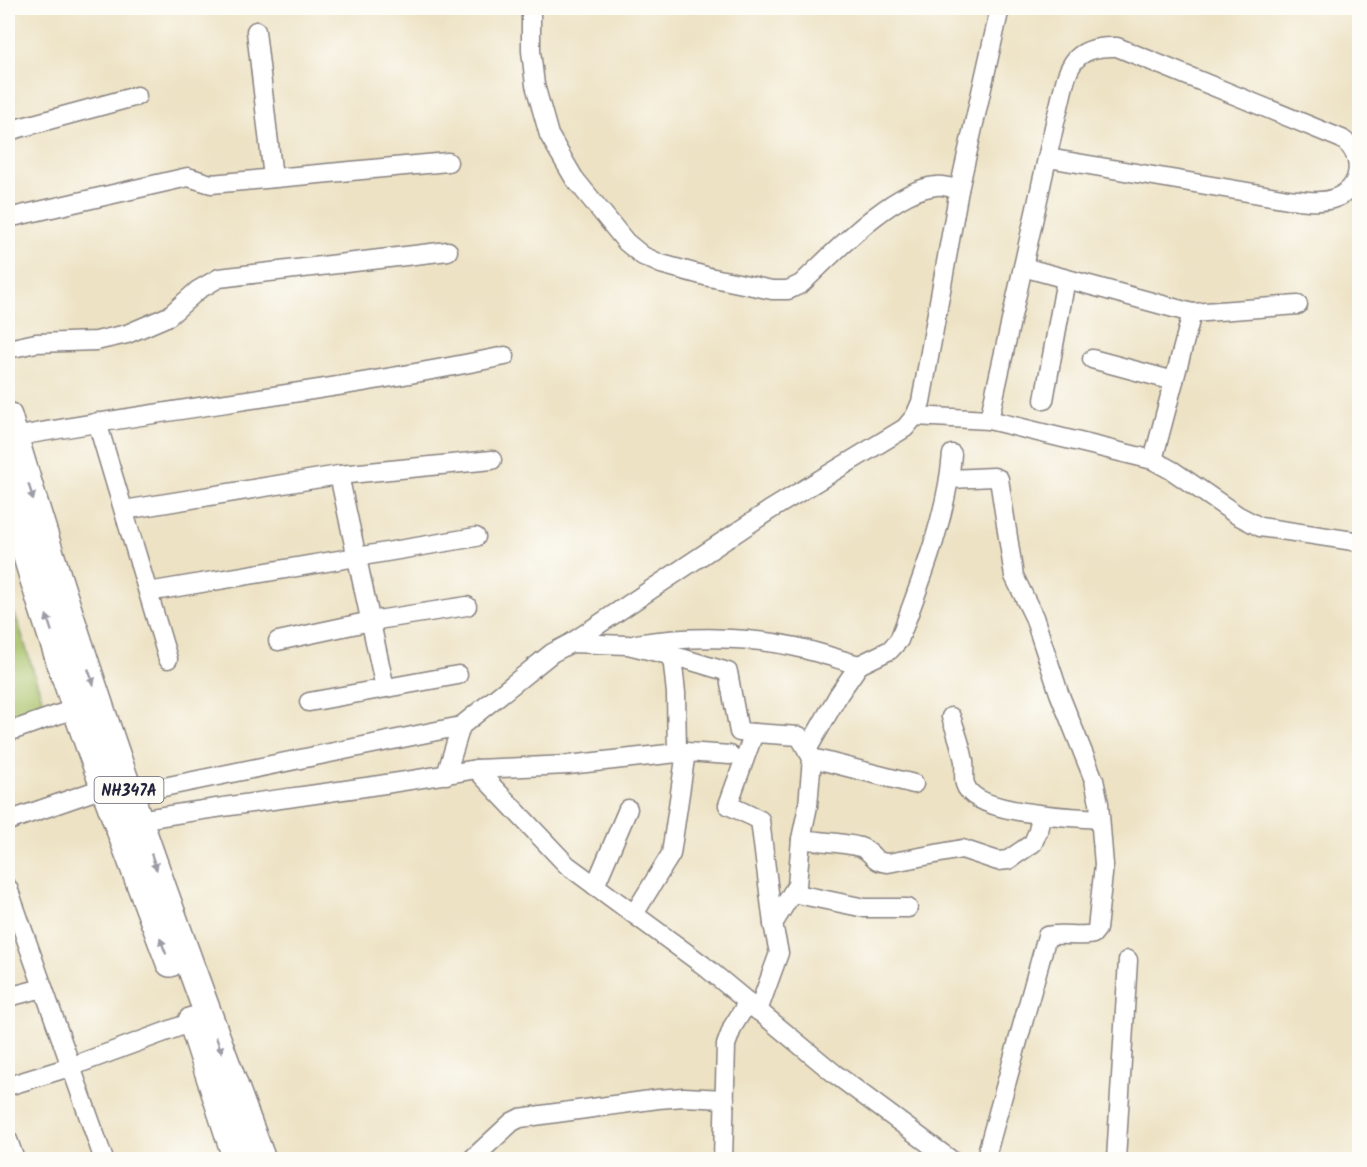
<svg xmlns="http://www.w3.org/2000/svg" width="1367" height="1167" viewBox="0 0 1367 1167" font-family="Kalam,sans-serif">
<style>
.green{fill:#a8c167;stroke:#657251;stroke-width:1.5}
.lines{fill:none;stroke-linecap:round;stroke-linejoin:round}
.minor-casing{stroke:#888280;stroke-width:21}
.highway-casing{stroke:#888280;stroke-width:30}
.minor{stroke:#fff;stroke-width:18}
.highway{stroke:#fff;stroke-width:27}
.oneway{fill:#9c9ca7}
.labels{text-anchor:middle;stroke-width:6;stroke-linejoin:round;paint-order:stroke}
.shield{fill:#fdfcf7;stroke:#646373;stroke-width:1.5}
.shield-label{font-size:16px;font-weight:bold;fill:#22223b}
</style>
<rect width="100%" height="100%" fill="#fdfcf7"/>
<filter id="ink" filterUnits="userSpaceOnUse"><feTurbulence type="fractalNoise" baseFrequency=".0167" numOctaves="2"/><feDisplacementMap in="SourceGraphic" scale="12" xChannelSelector="R" yChannelSelector="G"/><feConvolveMatrix kernelMatrix="1 2 1 2 8 2 1 2 1" color-interpolation-filters="sRGB"/></filter>
<filter id="wash" filterUnits="userSpaceOnUse"><feTurbulence type="fractalNoise" baseFrequency=".008" numOctaves="4" result="noise"/><feDisplacementMap in="SourceGraphic" scale="24" xChannelSelector="R" yChannelSelector="G"/><feGaussianBlur stdDeviation="1.35" result="paint"/><feColorMatrix in="noise" values="0 0 0 0 0 0 0 0 0 0 0 0 0 0 0 0 0 1.4 0 .05"/><feComposite in="paint" operator="in"/></filter>
<g filter="url(#wash)">
<rect width="100%" height="100%" fill="#ede2c4"/>
<polygon class="green" points="8,605 17,620 45,708 8,722"/>
</g>
<g filter="url(#ink)">
<g class="lines">
<defs>
<g id="minor">
<path d="M531,8V51L535,85L549,135L574,178L626,242L643,256L661,264L709,277L772,290H788L801,284C833,254 892,190 936,186C944,185 952,188 959,190"/>
<polyline points="256,31 273,178"/>
<polyline points="8,131 137,96"/>
<polyline points="8,218 188,177 211,184 448,162"/>
<polyline points="1023,267 1192,313 1298,305"/>
<polyline points="8,349 36,343 96,341 127,334 169,316 198,290 219,278 448,251"/>
<polyline points="1092,359 1174,381"/>
<polyline points="1044,400 1066,279"/>
<polyline points="915,416 989,420 1153,460 1173,471 1237,515 1260,527 1360,542"/>
<path d="M989,420L1056,118C1068,76 1064,45 1117,47L1342,139C1365,155 1363,188 1335,198C1320,204 1303,200 1288,199L1048,158"/>
<polyline points="97,422 168,659"/>
<path d="M8,438C173,408 340,390 505,356"/>
<polyline points="1153,460 1192,313"/>
<polyline points="339,475 385,688"/>
<path d="M950,479L994,477L999,479L1014,576L1034,617L1059,693L1094,780L1099,803L1104,865L1097,929L1093,934C1078,938 1062,932 1047,936L985,1160"/>
<polyline points="124,510 339,475 492,460"/>
<polyline points="148,592 476,537"/>
<polyline points="278,641 371,621 467,606"/>
<polyline points="571,643 770,510 905,428 915,416 921,402 959,190 1000,8"/>
<path d="M636,644C686,636 746,636 796,647C817,652 838,659 859,665L839,694L807,750"/>
<polyline points="672,656 676,693 677,753"/>
<path d="M859,665L890,650L899,640C921,581 947,516 952,454"/>
<polyline points="309,702 458,675"/>
<path d="M951,717C956,731 961,746 964,761C965,769 963,778 965,784C974,815 1073,817 1100,819"/>
<polyline points="8,732 77,708"/>
<polyline points="754,733 728,805 760,820 773,924"/>
<polyline points="686,752 730,755"/>
<polyline points="812,758 914,784"/>
<polyline points="476,769 568,765 686,752 671,854 634,914"/>
<polyline points="446,775 461,726 552,653 571,643 628,645 685,659 728,672 739,732 799,736 812,758 808,806 801,839 797,885 773,924 779,953 758,1011"/>
<polyline points="120,796 461,726"/>
<path d="M139,820C251,801 364,790 476,769L567,865L703,965L835,1074L951,1160"/>
<polyline points="8,821 106,787"/>
<path d="M801,839C820,842 841,842 860,847C873,851 871,862 888,863L962,849L998,861L1008,860L1033,843L1038,831L1041,815"/>
<polyline points="595,886 628,809"/>
<polyline points="8,888 104,1160"/>
<polyline points="792,893 865,908 908,908"/>
<polyline points="8,997 43,988"/>
<polyline points="8,1086 70,1067 192,1022"/>
<polyline points="8,1140 15,1160"/>
<polyline points="471,1160 512,1122 520,1118 658,1099 684,1097 725,1099"/>
<polyline points="723,1160 726,1045 733,1026 748,1002"/>
<polyline points="1116,1160 1128,960"/>
</g>
<g id="highway">
<path d="M8,416C82,667 170,914 262,1160"/>
<path d="M8,490C51,650 111,807 170,963"/>
<polyline points="192,1021 237,1160"/>
</g>
</defs>
<use href="#minor" class="minor-casing"/>
<use href="#highway" class="highway-casing"/>
<use href="#minor" class="minor"/>
<use href="#highway" class="highway"/>
</g>
<defs><path id="oneway-solid" d="M-6-.8H1V-3.2L6.5 0L1 3.2V.8H-6Z" transform="scale(1.5)"/></defs>
<g class="oneway">
<use href="#oneway-solid" transform="translate(31 492) rotate(73)"/>
<use href="#oneway-solid" transform="translate(49 623) rotate(-108)"/>
<use href="#oneway-solid" transform="translate(91 677) rotate(71)"/>
<use href="#oneway-solid" transform="translate(154 862) rotate(71)"/>
<use href="#oneway-solid" transform="translate(163 946) rotate(-111)"/>
<use href="#oneway-solid" transform="translate(219 1045) rotate(69)"/>
</g>
</g>
<g class="labels">
<rect class="shield" x="94.5" y="777" width="69" height="26" rx="4.5"/>
<g class="shield-label">
<text x="129" y="796">NH347A</text>
</g>
</g>
<rect width="1367" height="1167" fill="none" stroke="#fdfcf7" stroke-width="30"/>
</svg>
